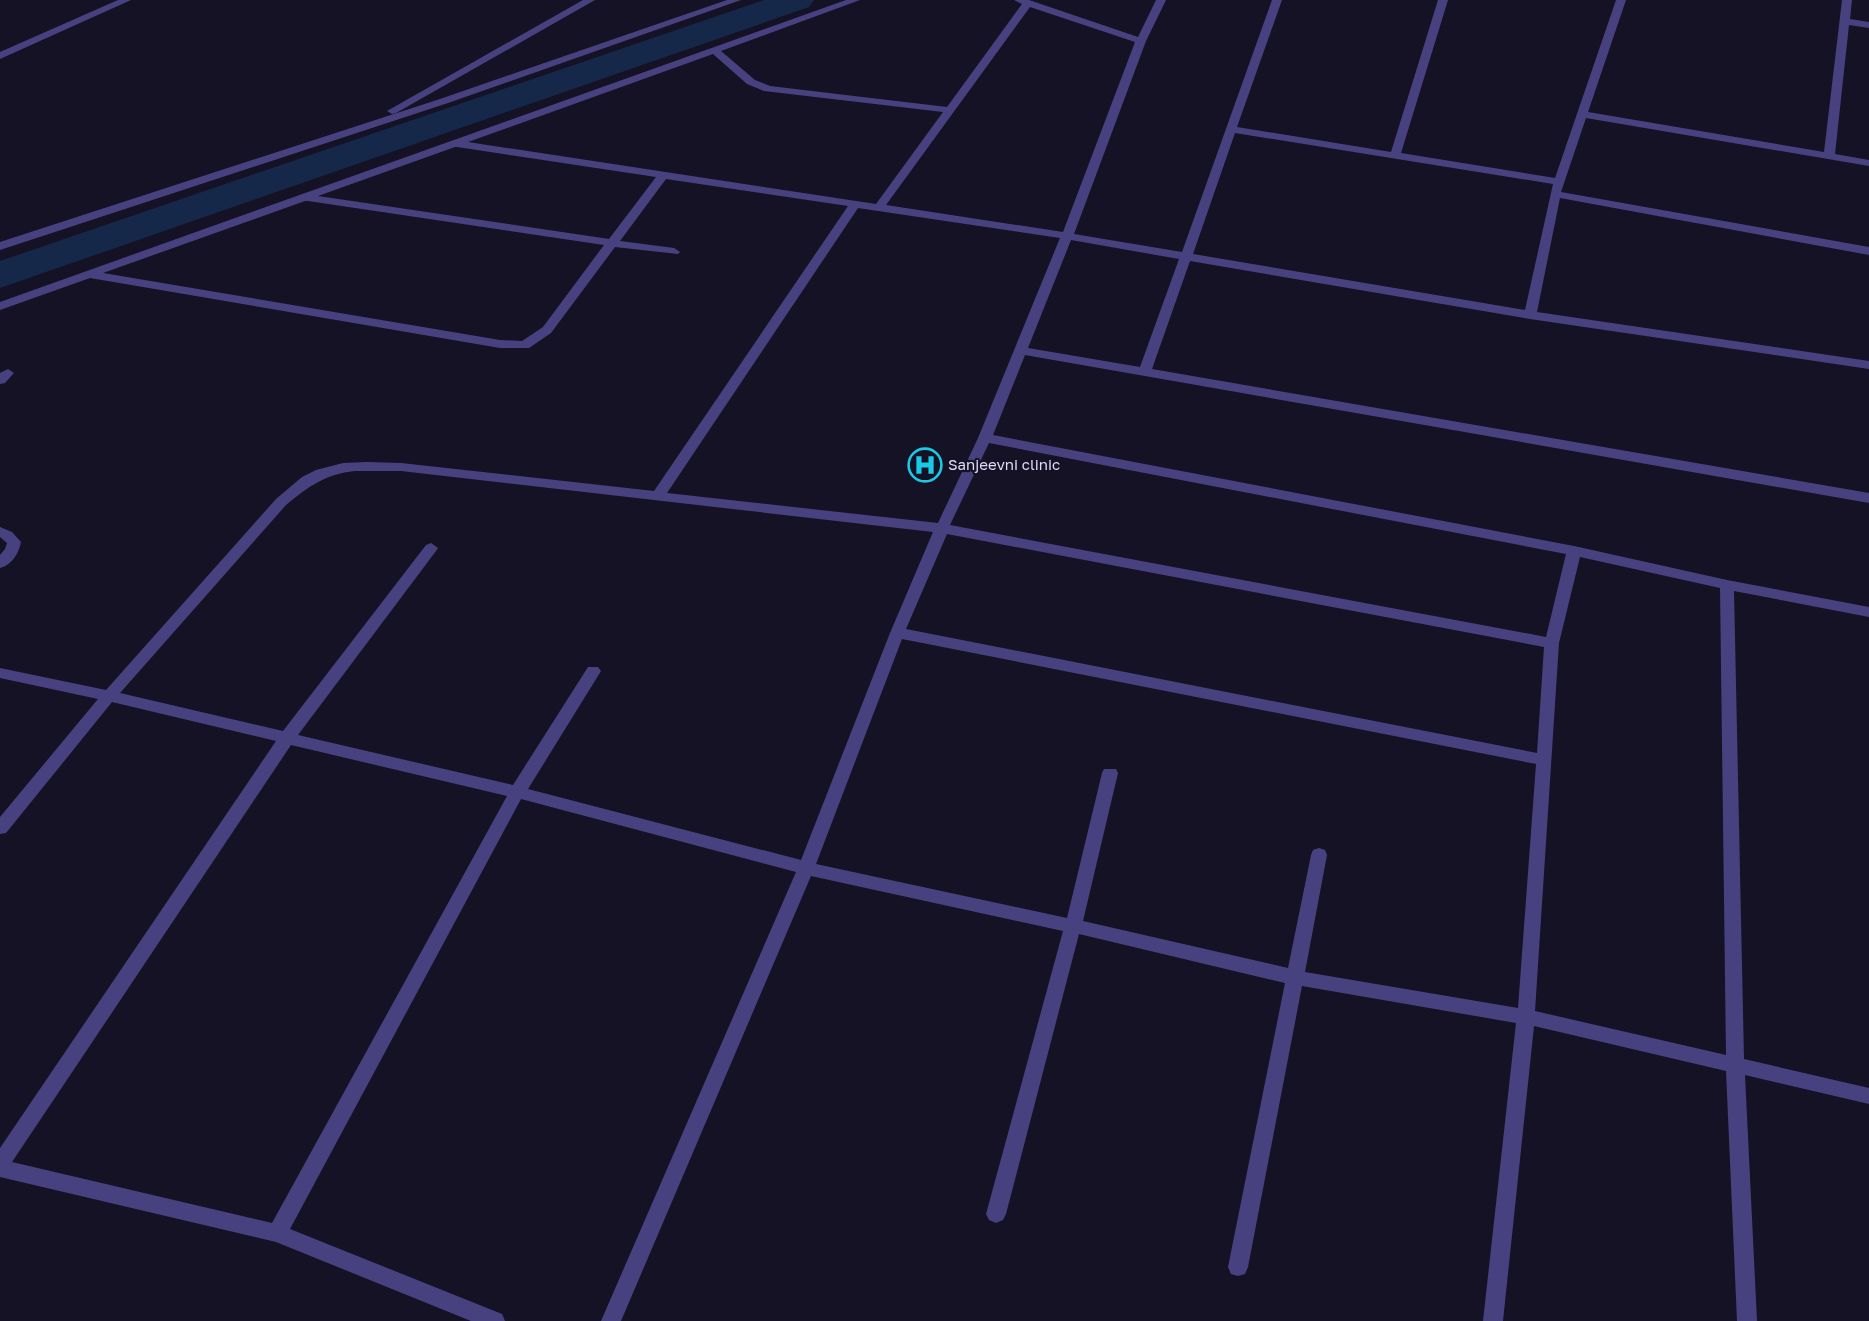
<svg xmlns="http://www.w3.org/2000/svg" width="1869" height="1321" viewBox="0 0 1869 1321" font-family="'Golos Text',sans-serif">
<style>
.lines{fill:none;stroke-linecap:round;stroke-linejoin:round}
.canal{fill:#16284a;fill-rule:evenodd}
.minor{fill:#47427f;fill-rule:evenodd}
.labels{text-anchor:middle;stroke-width:4.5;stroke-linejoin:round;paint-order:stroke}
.poi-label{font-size:15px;fill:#dfd9fb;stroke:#161225;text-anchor:start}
</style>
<rect width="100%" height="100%" fill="#161225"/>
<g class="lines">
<polygon class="canal" points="764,0 814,0 809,7 0,288 0,261"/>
<g class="minor">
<polygon points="118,0 131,0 0,59 0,52"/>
<polygon points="583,0 595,0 396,113 392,114 387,111"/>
<polygon points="727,0 741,0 448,103 0,250 0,242 440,99"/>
<path d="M846,0H860L721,51L755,80L770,86L947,107L1022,4L1014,0H1029L1138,37L1156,0H1166L1146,41L1074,234L1182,252L1272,0H1282L1237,127L1391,152L1438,0H1448L1401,153L1555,178L1616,0H1626L1588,112L1824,152L1842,0H1852L1850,19L1869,22V28L1849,25L1835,154L1869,160V166L1586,118L1561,192L1869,247V255L1560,198L1537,312L1869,361V369L1530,319L1190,261L1152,369L1869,493V503L1025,355L993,435L1574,546L1727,580L1869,607V617L1734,591L1744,1059L1869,1088V1104L1745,1075L1757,1321H1737L1726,1071L1534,1026L1503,1321H1483L1516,1023L1302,986L1248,1267L1245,1274L1238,1276L1231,1274L1228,1267L1285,983L1079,934L1006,1214L1003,1220L996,1223L989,1220L986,1214L1063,931L811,876L621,1321H601L796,872L521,799L290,1229L502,1314L505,1321H471L276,1242L0,1177V1148L276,741L112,702L6,833L0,834V817L98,699L0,678V668L106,690L276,499L302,477L316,470L343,463L367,462L401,463L654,491L848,206L666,179L620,241L674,248L680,252L678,254L615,247L551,333L529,348H500L90,278L0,310V302ZM1030,7L1135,42L1063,232L886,205ZM713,54L747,84L764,91L943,112L876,204L468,142ZM1235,133L1553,184L1525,310L1193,254ZM455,147H457L656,177L609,239L318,196ZM305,201H308L604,245L543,327L522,341L500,340L103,273ZM858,208L1060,238L978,438L938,523L667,493ZM1071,240L1179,259L1140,367L1028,348ZM989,443L1566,554L1546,637L950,525ZM355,471H401L933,532L890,633L801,860L528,789L601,671L598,667H588L513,785L298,735L436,551L438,548L431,543L426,545L283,731L120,693L286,505C308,487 325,474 355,471ZM947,534L1544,647L1537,753L906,629ZM1580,557L1720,588L1726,1055L1535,1011L1559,643ZM902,639L1536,764L1518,1008L1305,972L1327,855L1325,850L1319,848L1313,850L1311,855L1288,968L1083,921L1118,773L1116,769H1104L1102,773L1067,918L816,864ZM291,745L507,796L272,1223L12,1162Z"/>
<polygon points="8,369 14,373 5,383 0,384 0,373"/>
<path d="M0,527L12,532L21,542C19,553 12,565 0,568V555L5,549L7,543L0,537Z"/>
</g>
</g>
<defs>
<symbol id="hospital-ring" viewBox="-11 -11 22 22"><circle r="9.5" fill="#161225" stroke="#1ac9e6" stroke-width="1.5"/><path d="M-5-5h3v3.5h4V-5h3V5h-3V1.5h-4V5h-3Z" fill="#1ac9e6"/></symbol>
</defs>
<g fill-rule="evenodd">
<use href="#hospital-ring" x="906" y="446" width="38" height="38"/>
</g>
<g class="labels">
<g class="poi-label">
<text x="948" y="470">Sanjeevni clinic</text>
</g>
</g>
</svg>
